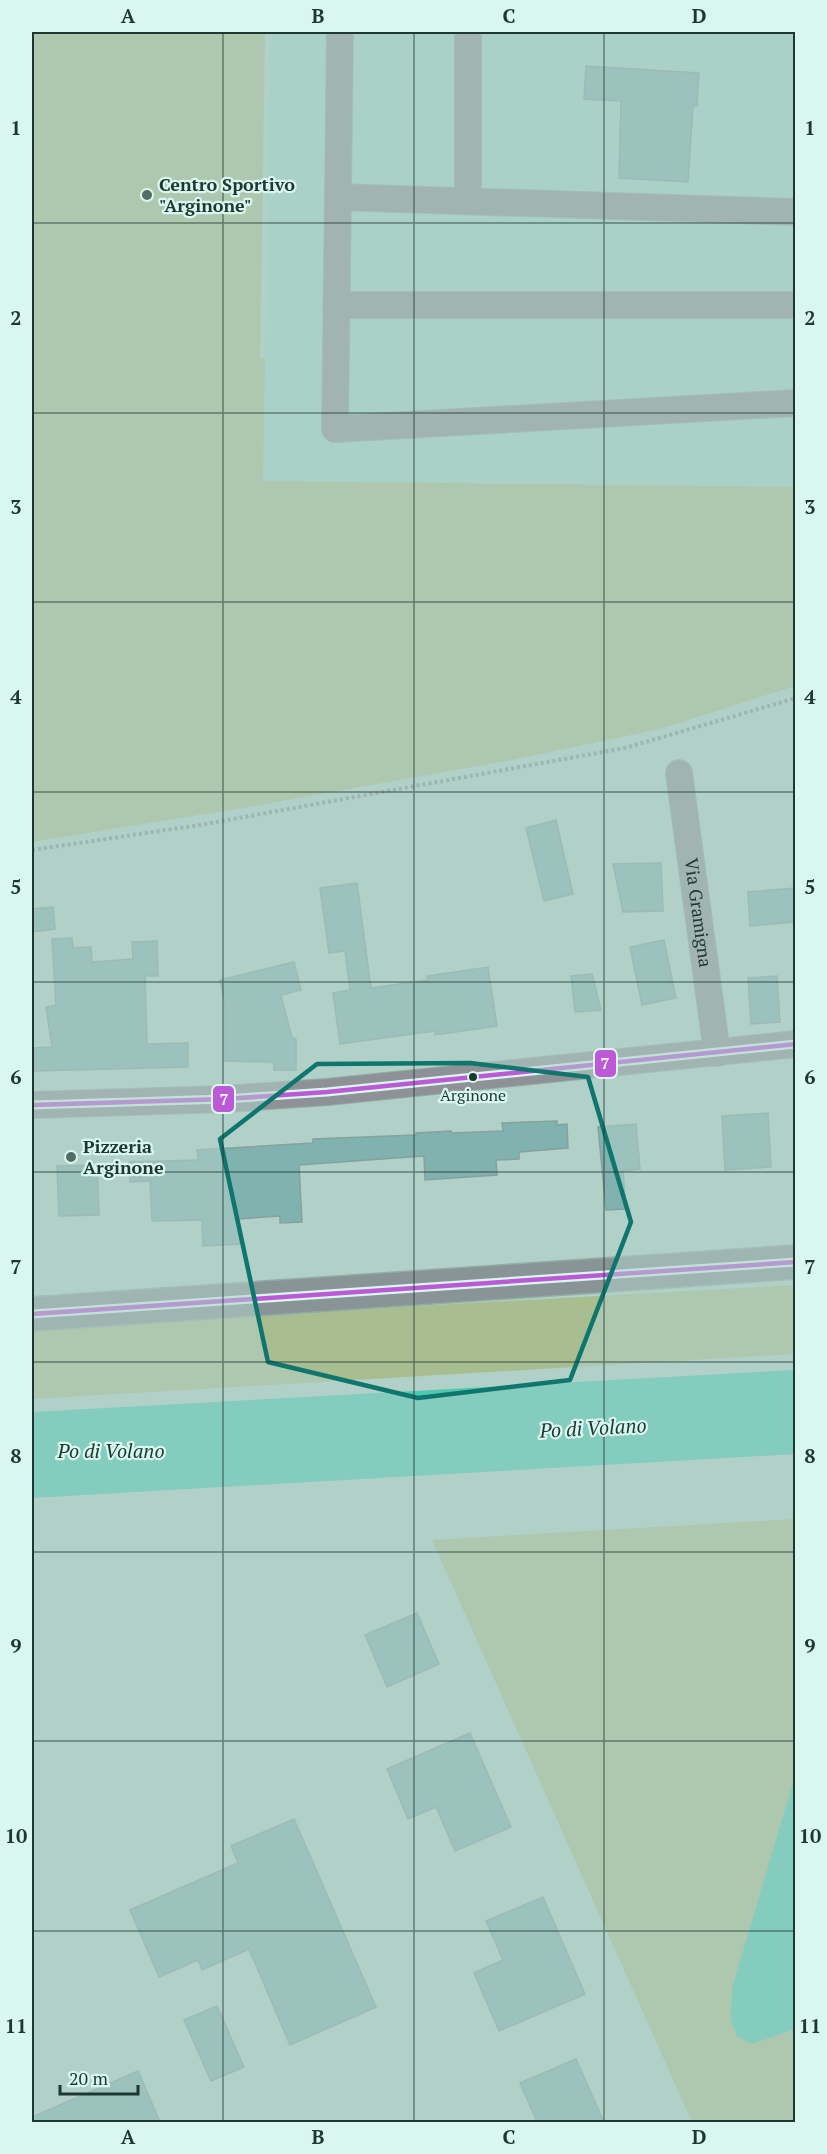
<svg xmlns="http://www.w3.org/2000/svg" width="827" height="2154" viewBox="0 0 827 2154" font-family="'PT Serif',serif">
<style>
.built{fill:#a0d3c6}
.green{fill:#a9be90}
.water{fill:#4fc8b2}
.building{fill:#80b2af;stroke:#87a19e;stroke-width:1.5}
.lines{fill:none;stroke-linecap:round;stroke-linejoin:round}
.minor-casing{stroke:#92aca5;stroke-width:28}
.major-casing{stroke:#92aca5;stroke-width:36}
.path{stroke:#8a9494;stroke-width:4;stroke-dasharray:3 3;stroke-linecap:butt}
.minor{stroke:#8e9296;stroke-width:26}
.major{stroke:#899496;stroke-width:33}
.bus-1-casing{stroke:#daf7ef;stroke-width:9}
.bus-1{stroke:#bb59d7;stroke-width:4.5}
.marked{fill:none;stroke:#0f766e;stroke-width:4.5;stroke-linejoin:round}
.grid{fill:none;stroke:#1f3731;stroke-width:1.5;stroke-opacity:0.55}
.poi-dot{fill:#526d66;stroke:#daf7ef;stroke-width:2}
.bus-dot{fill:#1f3731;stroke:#daf7ef;stroke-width:2}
.labels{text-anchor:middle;stroke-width:4.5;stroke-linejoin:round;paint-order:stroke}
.bus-label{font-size:16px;fill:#1f3731;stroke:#daf7ef}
.poi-label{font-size:18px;font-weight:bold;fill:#1f3731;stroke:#daf7ef;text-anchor:start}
.street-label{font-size:18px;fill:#1f3731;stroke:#daf7ef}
.water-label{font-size:20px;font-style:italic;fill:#1b3a33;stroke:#daf7ef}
.line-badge{stroke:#daf7ef;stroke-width:2}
.badge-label{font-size:16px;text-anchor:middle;font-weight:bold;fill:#fff}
.neatline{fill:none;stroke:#1f3731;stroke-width:2}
.grid-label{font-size:20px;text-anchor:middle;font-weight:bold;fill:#1f3731}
</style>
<rect width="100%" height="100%" fill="#b0d0c8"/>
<polygon class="built" points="270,32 795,32 795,487 263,481"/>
<g class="green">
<polygon points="32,32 265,32 260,357 265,358 263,481 795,487 795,686 660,729 511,760 248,807 32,842"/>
<polygon points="795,1285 795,1354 32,1399 32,1325 327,1311"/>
<polygon points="795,1519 795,2122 692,2122 432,1540"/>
</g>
<g class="water">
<polygon points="795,1370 795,1454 32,1498 32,1412"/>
<polygon points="795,1776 795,2029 752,2044 737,2036 731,2020 732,1988"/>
</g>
<g class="building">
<polygon points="586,66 699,73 697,106 693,106 688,182 619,178 621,101 584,99"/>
<polygon points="556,820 573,894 544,901 526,828"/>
<polygon points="661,863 663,911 623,912 613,864"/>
<polygon points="357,883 371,988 428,980 427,976 488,967 497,1026 435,1035 435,1031 340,1044 333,993 350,990 345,951 329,953 320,888"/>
<polygon points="795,888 795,922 750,926 748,892"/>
<polygon points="53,907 55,929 32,932 32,909"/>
<polygon points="72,938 73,948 91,947 92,962 133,959 132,942 157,941 158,976 145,976 147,1044 188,1043 188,1067 34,1071 34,1048 52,1047 46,1007 56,1005 52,939"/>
<polygon points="664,940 676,998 642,1005 630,947"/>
<polygon points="294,962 301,990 281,995 292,1038 296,1039 296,1070 274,1070 274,1062 225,1061 225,1004 220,980"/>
<polygon points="592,974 601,1010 575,1012 571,976"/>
<polygon points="777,976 780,1022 751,1024 748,978"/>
<polygon points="768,1113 771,1167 725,1170 722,1116"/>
<polygon points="557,1121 557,1125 567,1124 568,1148 519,1152 519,1159 496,1160 497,1175 425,1180 424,1156 299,1165 302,1222 280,1223 280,1216 238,1219 240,1244 203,1246 202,1220 152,1221 150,1181 130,1182 129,1162 198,1160 197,1150 313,1143 313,1139 416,1135 416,1133 451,1131 452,1133 503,1131 502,1123"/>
<polygon points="636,1124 640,1169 623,1171 626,1209 606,1210 598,1127"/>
<polygon points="97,1165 99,1215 59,1216 57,1166"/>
<polygon points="417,1613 439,1664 387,1687 365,1635"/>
<polygon points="470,1733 511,1827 455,1851 436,1807 408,1819 387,1769"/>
<polygon points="294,1819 376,2007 290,2045 249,1949 202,1970 198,1960 159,1977 130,1910 238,1863 231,1846"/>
<polygon points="543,1897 585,1994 499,2031 474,1973 503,1960 486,1921"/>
<polygon points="217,2006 244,2067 211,2081 184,2020"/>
<polygon points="576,2059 604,2122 537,2122 520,2083"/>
<polygon points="138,2071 160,2122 32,2122 32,2117"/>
</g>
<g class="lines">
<defs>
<g id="minor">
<polyline points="340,32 335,429 796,403"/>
<polyline points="338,197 796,212"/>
<polyline points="468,201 468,32"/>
<polyline points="336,305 796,305"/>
<path id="s1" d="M679,773L717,1053"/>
<polyline points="32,1105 225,1099 327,1092 796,1044"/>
</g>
<polyline id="major" points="32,1314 796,1262"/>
</defs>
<use href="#minor" class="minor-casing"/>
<use href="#major" class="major-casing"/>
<polyline class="path" points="32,850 200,825 625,748 796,698"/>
<use href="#minor" class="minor"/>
<use href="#major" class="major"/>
<defs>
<g id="bus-1">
<polyline points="32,1105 225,1099 327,1092 796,1044"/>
<polyline points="32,1314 796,1262"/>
</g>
</defs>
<use href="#bus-1" class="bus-1-casing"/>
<use href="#bus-1" class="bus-1"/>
</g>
<path d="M0 0H827V2154H0ZM470,1063L588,1077L631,1222L570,1380L418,1398L268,1362L220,1139L317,1064Z" fill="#b0d0c8" fill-opacity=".55" fill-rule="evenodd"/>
<path class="marked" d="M470,1063L588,1077L631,1222L570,1380L418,1398L268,1362L220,1139L317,1064Z"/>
<path class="grid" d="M223,32V2122M414,32V2122M604,32V2122M32,223H796M32,413H796M32,602H796M32,792H796M32,982H796M32,1172H796M32,1362H796M32,1552H796M32,1741H796M32,1931H796"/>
<g class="poi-dot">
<circle cx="147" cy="195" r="6"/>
<circle cx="71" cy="1157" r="6"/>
</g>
<circle class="bus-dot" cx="473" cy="1077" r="5"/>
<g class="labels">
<g class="bus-label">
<text x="473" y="1101">Arginone</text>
</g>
<g class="poi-label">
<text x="159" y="191">Centro Sportivo<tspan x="159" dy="21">"Arginone"</tspan></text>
<text x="83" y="1153">Pizzeria<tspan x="83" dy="21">Arginone</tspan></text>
</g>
<g class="street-label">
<text dy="6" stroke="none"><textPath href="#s1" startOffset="141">Via Gramigna</textPath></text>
</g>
<g class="water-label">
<text transform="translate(593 1428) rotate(-3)" y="7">Po di Volano</text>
<text x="111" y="1458">Po di Volano</text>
</g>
</g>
<g class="line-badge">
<rect x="594" y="1049" width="23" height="29" rx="6" fill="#bb59d7"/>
<rect x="212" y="1085" width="23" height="28" rx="6" fill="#bb59d7"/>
</g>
<g class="badge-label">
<text x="605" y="1069">7</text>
<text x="224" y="1105">7</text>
</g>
<rect width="827" height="2154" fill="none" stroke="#daf7ef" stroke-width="66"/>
<path d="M60 2085v9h78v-9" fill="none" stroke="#1f3731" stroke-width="3"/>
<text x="69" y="2085" font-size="18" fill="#1f3731" stroke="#daf7ef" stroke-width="4.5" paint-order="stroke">20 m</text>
<rect x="33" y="33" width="761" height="2088" class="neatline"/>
<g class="grid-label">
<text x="128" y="23">A</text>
<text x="318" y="23">B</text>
<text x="509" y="23">C</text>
<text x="699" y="23">D</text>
<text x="16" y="135">1</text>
<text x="810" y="135">1</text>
<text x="16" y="325">2</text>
<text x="810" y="325">2</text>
<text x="16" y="514">3</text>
<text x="810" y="514">3</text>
<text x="16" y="704">4</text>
<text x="810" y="704">4</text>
<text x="16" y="894">5</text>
<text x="810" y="894">5</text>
<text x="16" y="1084">6</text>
<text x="810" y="1084">6</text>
<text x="16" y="1274">7</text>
<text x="810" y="1274">7</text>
<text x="16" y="1463">8</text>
<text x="810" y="1463">8</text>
<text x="16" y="1653">9</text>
<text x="810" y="1653">9</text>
<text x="16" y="1843">10</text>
<text x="810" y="1843">10</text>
<text x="16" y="2033">11</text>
<text x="810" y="2033">11</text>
<text x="128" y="2144">A</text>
<text x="318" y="2144">B</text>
<text x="509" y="2144">C</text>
<text x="699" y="2144">D</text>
</g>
</svg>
